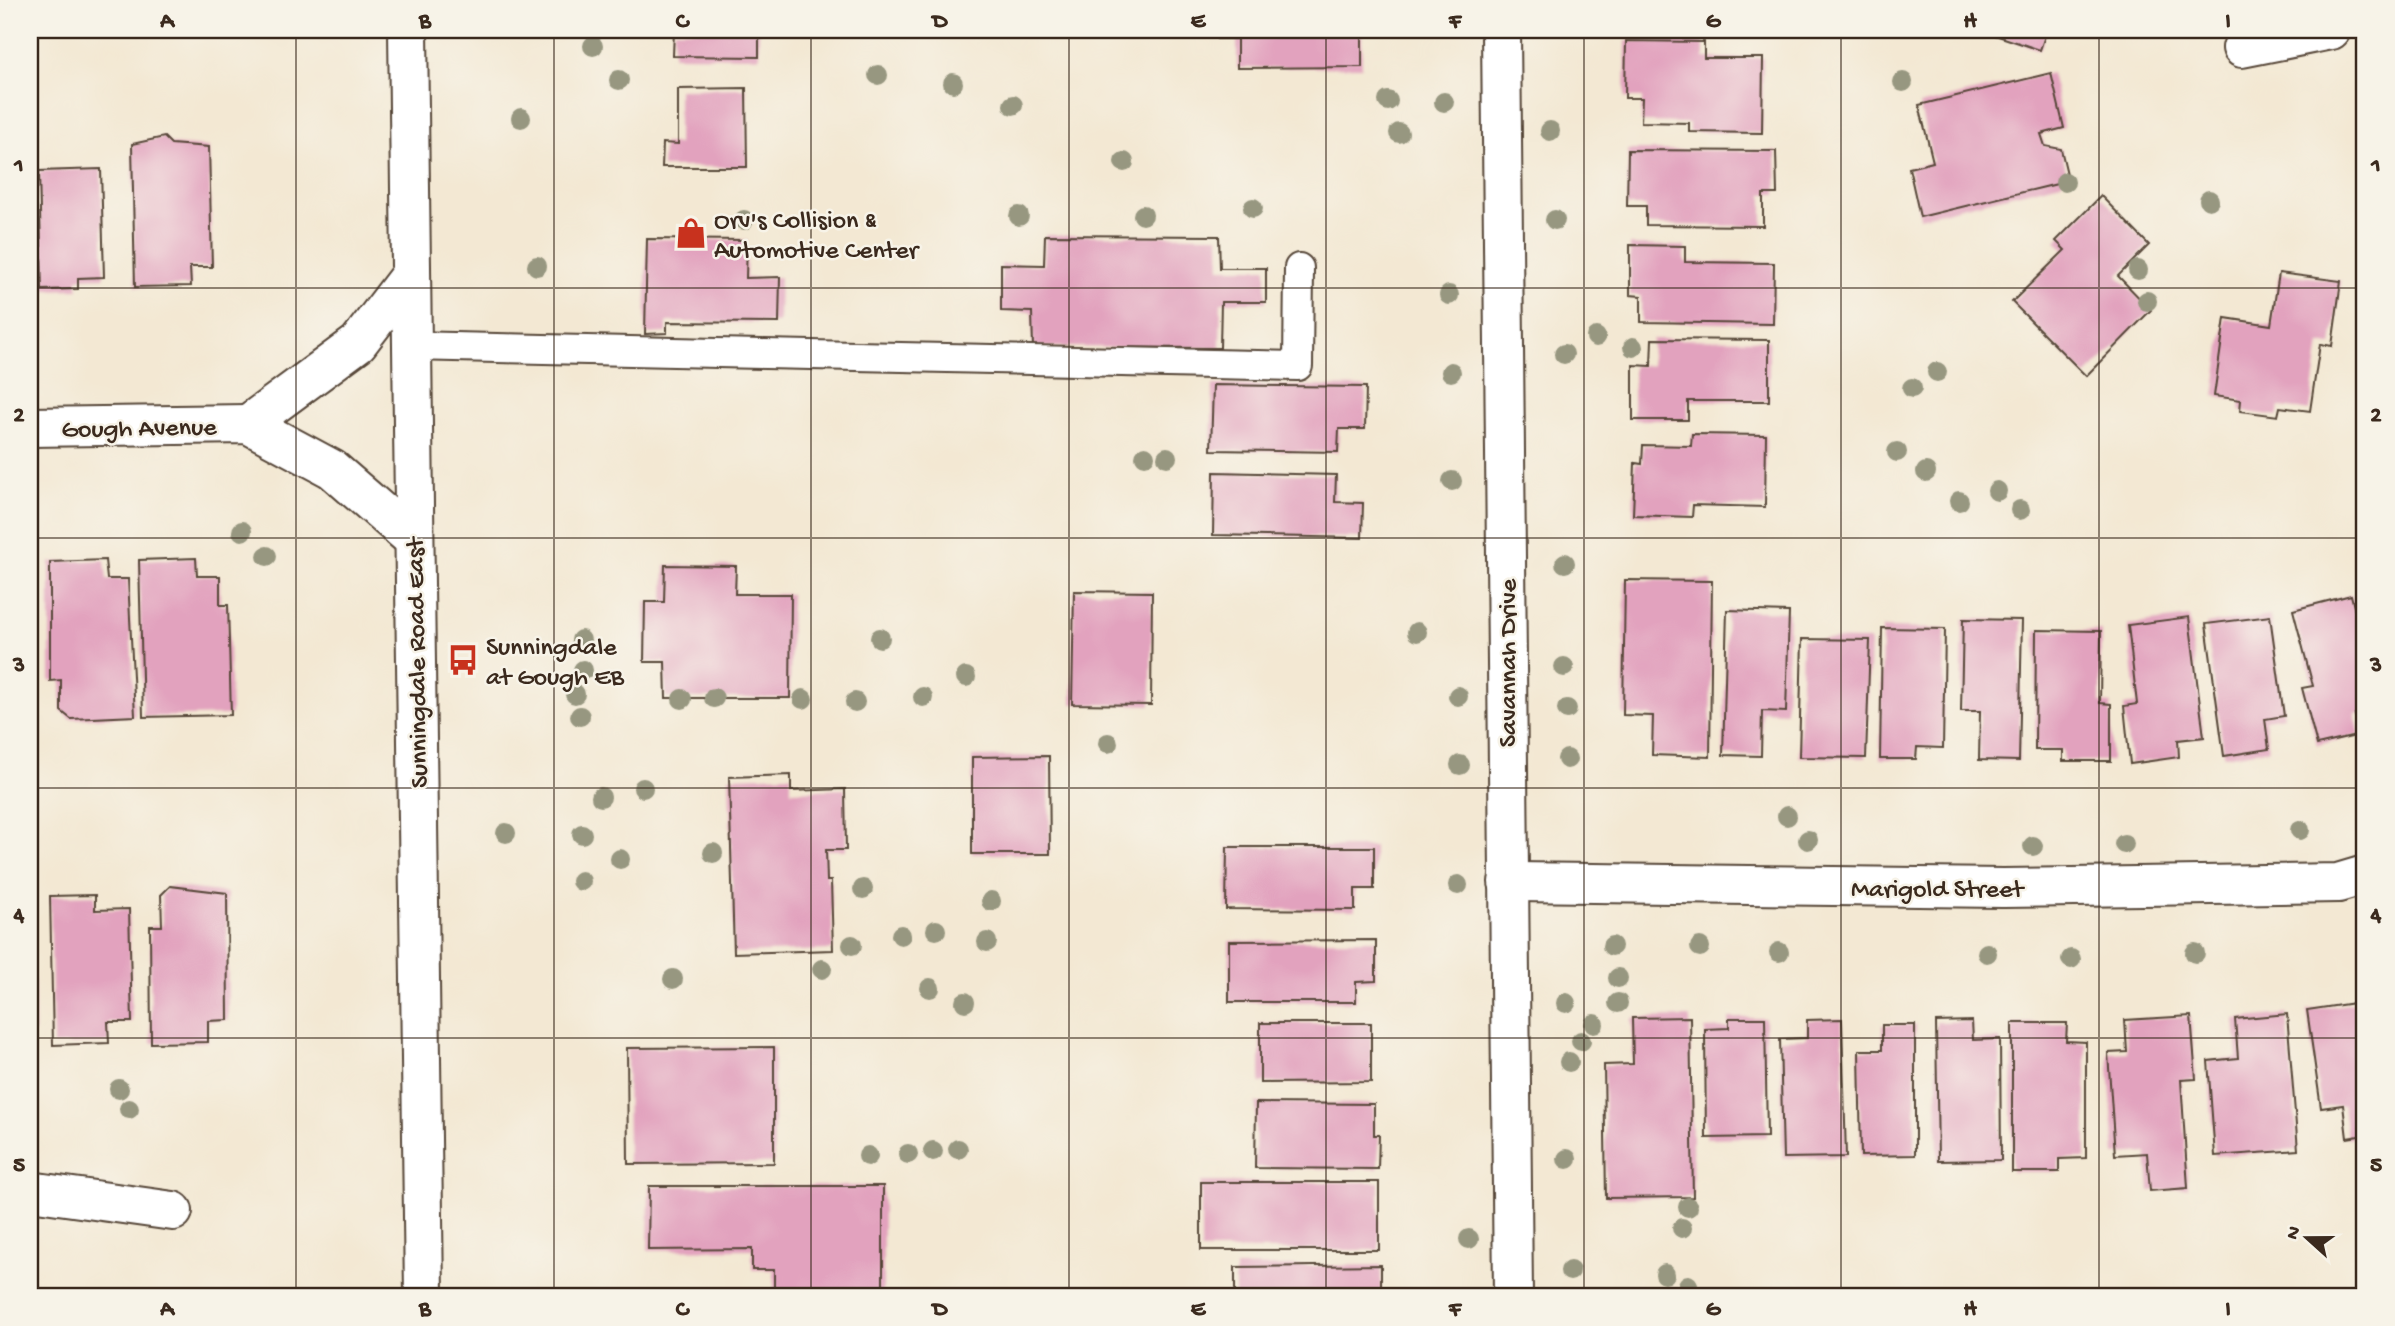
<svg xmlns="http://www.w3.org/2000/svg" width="2395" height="1326" viewBox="0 0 2395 1326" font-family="'Gochi Hand',sans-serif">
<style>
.building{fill:#e2a2be}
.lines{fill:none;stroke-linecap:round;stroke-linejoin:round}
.lane-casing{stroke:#574639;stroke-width:32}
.street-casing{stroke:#574639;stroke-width:42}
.secondary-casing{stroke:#574639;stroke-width:42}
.lane{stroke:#fff;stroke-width:28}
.street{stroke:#fff;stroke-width:38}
.secondary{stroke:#fff;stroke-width:38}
.tree{fill:#979780}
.grid{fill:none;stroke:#3b2a1e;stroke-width:2;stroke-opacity:0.55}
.labels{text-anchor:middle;stroke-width:5;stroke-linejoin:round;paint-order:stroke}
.poi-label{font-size:26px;fill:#3b2a1e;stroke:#f7f3e8;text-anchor:start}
.street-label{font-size:26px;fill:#3b2a1e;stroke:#f7f3e8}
.neatline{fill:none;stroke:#3b2a1e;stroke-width:2.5}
.grid-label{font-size:23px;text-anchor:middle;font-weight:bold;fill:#3b2a1e}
</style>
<rect width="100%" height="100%" fill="#f7f3e8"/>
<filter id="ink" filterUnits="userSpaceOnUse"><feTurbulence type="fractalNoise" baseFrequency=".0143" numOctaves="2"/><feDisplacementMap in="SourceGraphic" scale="14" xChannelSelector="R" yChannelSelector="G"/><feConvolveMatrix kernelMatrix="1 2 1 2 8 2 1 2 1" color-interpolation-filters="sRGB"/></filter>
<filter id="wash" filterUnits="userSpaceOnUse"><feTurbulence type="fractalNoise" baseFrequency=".00686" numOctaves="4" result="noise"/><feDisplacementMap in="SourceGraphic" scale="28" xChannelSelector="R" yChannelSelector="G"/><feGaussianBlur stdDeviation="1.57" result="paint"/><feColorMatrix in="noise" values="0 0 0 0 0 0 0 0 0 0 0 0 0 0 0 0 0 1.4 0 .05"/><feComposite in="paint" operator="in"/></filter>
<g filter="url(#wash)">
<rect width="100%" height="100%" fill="#f3e8d3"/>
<g id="blocks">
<g class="building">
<polygon points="674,30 759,30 759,57 673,56"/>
<polygon points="1217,30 1362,30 1362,67 1237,68 1237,39 1217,39"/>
<polygon points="1980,30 2047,30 2040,50"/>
<polygon points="1626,41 1704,42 1704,58 1763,58 1762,133 1689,132 1689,123 1641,122 1642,98 1625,98"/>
<polygon points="2051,73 2064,128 2041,134 2045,146 2061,149 2067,174 2061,183 1920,217 1909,168 1933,162 1919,105"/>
<polygon points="746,88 747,167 662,167 663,143 678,144 678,89"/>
<polygon points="164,137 171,144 209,147 212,267 190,267 191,286 135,287 132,144"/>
<polygon points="1628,150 1776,151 1777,194 1763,194 1763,226 1646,225 1646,206 1627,206"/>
<polygon points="101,169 104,277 78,278 78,289 42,290 39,171"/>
<polygon points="2101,196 2149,245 2118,276 2151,310 2086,376 2012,302 2065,250 2056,241"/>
<polygon points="1045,235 1219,236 1220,268 1266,268 1266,302 1221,302 1220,348 1033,347 1032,312 1001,311 1001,264 1044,265"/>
<polygon points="647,239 747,240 746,278 780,277 779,323 667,322 667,333 645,334"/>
<polygon points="1630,245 1685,246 1685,262 1774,263 1773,324 1641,322 1641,296 1630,295"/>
<polygon points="2279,273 2341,281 2332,346 2320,344 2310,411 2280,407 2278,416 2240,411 2241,400 2214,396 2225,318 2271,325"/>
<polygon points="1652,339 1769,340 1769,401 1688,401 1688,420 1633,420 1633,365 1651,366"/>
<polygon points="1213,385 1366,387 1365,429 1339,429 1338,452 1211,450"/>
<polygon points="1692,434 1766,435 1765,507 1693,505 1692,517 1633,515 1635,463 1642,464 1643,445 1691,446"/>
<polygon points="1214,472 1336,475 1335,502 1363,503 1362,538 1213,535"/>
<polygon points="196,558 197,576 220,576 220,605 228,605 231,715 143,717 139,560"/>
<polygon points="105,560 107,579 128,579 135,716 71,719 61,711 61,680 50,681 50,562"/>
<polygon points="665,565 736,566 735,594 791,594 790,698 666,698 665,662 644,662 645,602 664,602"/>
<polygon points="1625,580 1712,581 1710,757 1652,755 1653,716 1623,715"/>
<polygon points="1074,591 1152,592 1151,705 1072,704"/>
<polygon points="2351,595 2365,651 2365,712 2355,714 2360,735 2317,745 2302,688 2313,686 2293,610"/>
<polygon points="1727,610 1789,612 1786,712 1762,711 1761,756 1723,755"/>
<polygon points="2270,616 2284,716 2265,719 2269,749 2224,756 2206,624"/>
<polygon points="2189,617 2204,737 2178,740 2179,757 2130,764 2124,706 2137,704 2128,625"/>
<polygon points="1963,619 2022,620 2019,761 1979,760 1980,711 1961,711"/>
<polygon points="1882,628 1945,629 1943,748 1917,747 1916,759 1880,759"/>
<polygon points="2036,630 2101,631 2100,703 2111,704 2111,761 2063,761 2063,750 2035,750"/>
<polygon points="1802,639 1870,640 1866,758 1799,757"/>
<polygon points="1049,756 1050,854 972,854 972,757"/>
<polygon points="791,775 791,791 845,789 846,850 826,850 827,881 831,881 833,950 734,953 729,777"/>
<polygon points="1227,847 1374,847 1374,889 1355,889 1355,910 1226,909"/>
<polygon points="170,886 227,893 228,1020 208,1021 208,1042 151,1043 150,926 162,926 161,895"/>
<polygon points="95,895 95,910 129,909 132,1022 108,1022 109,1043 53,1045 50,896"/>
<polygon points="30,918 33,922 35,1032 30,1032"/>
<polygon points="1376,940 1376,981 1356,982 1356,1002 1229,1002 1229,941"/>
<polygon points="2361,1002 2362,1014 2365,1014 2365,1135 2347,1138 2343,1105 2321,1108 2307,1010"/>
<polygon points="2287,1014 2298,1150 2215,1156 2208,1061 2238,1058 2235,1019"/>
<polygon points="2191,1016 2196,1079 2181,1080 2188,1188 2150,1191 2147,1153 2115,1155 2108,1053 2127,1052 2125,1020"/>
<polygon points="1690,1017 1693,1197 1606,1198 1604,1065 1633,1064 1632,1018"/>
<polygon points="1729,1018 1765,1018 1767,1137 1706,1138 1705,1029 1729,1028"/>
<polygon points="1842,1019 1846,1157 1783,1158 1780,1039 1807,1038 1807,1020"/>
<polygon points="1972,1021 1973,1040 2000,1039 2001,1160 1938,1161 1936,1022"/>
<polygon points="1260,1023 1371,1023 1371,1082 1260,1083"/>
<polygon points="2012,1023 2067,1023 2066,1041 2086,1042 2086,1158 2059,1159 2059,1172 2012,1172"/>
<polygon points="1882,1025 1915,1025 1915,1155 1861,1156 1859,1050 1882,1050"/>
<polygon points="774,1047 774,1163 628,1164 627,1048"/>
<polygon points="1256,1103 1374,1104 1374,1135 1379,1135 1378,1169 1255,1168"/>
<rect x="1201" y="1182" width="178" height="68"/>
<polygon points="649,1186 883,1186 883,1296 774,1296 774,1270 752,1270 752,1249 648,1250"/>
<polygon points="1381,1265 1381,1296 1235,1296 1235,1267"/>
</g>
</g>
</g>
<g filter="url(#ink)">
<use href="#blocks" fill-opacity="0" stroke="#574639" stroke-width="2"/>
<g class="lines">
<defs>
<polyline id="lane" points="411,346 1298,366 1299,268"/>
<g id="street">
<polyline points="1501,30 1513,1296"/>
<polyline points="2242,48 2331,30"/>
<polyline points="248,424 358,343 410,275"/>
<polyline points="30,427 248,424 332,469 414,540"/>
<polyline points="1508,882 2003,888 2338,883 2365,875"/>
<polyline points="30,1191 173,1211"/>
</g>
<polyline id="secondary" points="408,30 424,1296"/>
</defs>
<use href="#lane" class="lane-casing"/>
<use href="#street" class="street-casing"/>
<use href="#secondary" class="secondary-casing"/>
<use href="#lane" class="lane"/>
<use href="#street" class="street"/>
<use href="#secondary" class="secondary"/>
</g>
<g class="tree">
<circle cx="593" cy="46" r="10"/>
<circle cx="878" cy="75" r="10"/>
<circle cx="619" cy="80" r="10"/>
<circle cx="1903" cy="82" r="10"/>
<circle cx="953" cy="83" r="10"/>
<circle cx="1388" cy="101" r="10"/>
<circle cx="1444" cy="102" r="10"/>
<circle cx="1013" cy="105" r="10"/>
<circle cx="521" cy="118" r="10"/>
<circle cx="1550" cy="131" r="10"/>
<circle cx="1399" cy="133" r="10"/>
<circle cx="1124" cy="162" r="10"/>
<circle cx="2065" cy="182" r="10"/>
<circle cx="2209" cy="200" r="10"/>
<circle cx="1253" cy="208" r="10"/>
<circle cx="1143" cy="215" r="10"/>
<circle cx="1019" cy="216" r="10"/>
<circle cx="744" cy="220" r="10"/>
<circle cx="1555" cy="220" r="10"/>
<circle cx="537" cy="266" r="10"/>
<circle cx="2138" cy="270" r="10"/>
<circle cx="1449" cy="295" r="10"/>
<circle cx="2147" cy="301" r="10"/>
<circle cx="1596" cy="337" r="10"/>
<circle cx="1633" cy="347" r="10"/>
<circle cx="1564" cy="354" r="10"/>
<circle cx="1451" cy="372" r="10"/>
<circle cx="1937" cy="372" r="10"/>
<circle cx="1912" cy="388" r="10"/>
<circle cx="1897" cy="452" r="10"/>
<circle cx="1145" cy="456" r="10"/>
<circle cx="1167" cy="457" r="10"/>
<circle cx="1926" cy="472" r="10"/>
<circle cx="1452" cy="481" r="10"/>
<circle cx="1997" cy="491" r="10"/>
<circle cx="1959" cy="501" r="10"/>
<circle cx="2020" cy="510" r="10"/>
<circle cx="242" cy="531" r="10"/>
<circle cx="267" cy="556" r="10"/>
<circle cx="1565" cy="563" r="10"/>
<circle cx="1417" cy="632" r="10"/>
<circle cx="880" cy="638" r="10"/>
<circle cx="581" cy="640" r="10"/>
<circle cx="1564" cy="667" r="10"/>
<circle cx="583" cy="670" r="10"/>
<circle cx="966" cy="677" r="10"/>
<circle cx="575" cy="694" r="10"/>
<circle cx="1458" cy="696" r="10"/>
<circle cx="923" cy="697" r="10"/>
<circle cx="714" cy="698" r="10"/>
<circle cx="682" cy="699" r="10"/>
<circle cx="803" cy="699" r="10"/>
<circle cx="855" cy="702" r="10"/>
<circle cx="1567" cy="709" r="10"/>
<circle cx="580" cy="716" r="10"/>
<circle cx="1108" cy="743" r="10"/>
<circle cx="1567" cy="759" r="10"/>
<circle cx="1460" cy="765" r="10"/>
<circle cx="643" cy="788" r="10"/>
<circle cx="601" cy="797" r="10"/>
<circle cx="1787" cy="816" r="10"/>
<circle cx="2300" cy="830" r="10"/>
<circle cx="506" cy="833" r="10"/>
<circle cx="582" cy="834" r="10"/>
<circle cx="1808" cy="840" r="10"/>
<circle cx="2124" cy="844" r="10"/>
<circle cx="2033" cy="846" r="10"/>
<circle cx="713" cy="853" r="10"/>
<circle cx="620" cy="859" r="10"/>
<circle cx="581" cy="881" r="10"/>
<circle cx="1458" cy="885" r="10"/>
<circle cx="863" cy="889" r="10"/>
<circle cx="991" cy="901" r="10"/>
<circle cx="936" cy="930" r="10"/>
<circle cx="901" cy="935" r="10"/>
<circle cx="987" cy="942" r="10"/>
<circle cx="852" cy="945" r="10"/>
<circle cx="1612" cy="946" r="10"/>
<circle cx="1700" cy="947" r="10"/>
<circle cx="1779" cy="952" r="10"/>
<circle cx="1987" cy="953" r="10"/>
<circle cx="2195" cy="953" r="10"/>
<circle cx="2071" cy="959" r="10"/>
<circle cx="822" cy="969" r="10"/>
<circle cx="1618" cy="978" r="10"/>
<circle cx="673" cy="979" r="10"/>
<circle cx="930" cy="988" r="10"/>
<circle cx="965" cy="1002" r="10"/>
<circle cx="1566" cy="1003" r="10"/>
<circle cx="1618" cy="1003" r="10"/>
<circle cx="1594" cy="1024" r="10"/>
<circle cx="1581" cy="1041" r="10"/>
<circle cx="1569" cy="1062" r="10"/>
<circle cx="119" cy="1089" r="10"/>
<circle cx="129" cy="1109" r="10"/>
<circle cx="958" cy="1149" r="10"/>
<circle cx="933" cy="1151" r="10"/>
<circle cx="908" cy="1154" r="10"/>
<circle cx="868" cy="1156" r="10"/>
<circle cx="1567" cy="1159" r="10"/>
<circle cx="1688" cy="1207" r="10"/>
<circle cx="1682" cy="1228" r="10"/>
<circle cx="1469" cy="1239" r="10"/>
<circle cx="1570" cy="1271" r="10"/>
<circle cx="1665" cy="1274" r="10"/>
<circle cx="1688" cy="1285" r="10"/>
</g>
</g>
<path class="grid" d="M296,30V1296M554,30V1296M811,30V1296M1069,30V1296M1326,30V1296M1584,30V1296M1841,30V1296M2099,30V1296M30,288H2365M30,538H2365M30,788H2365M30,1038H2365"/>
<defs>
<symbol id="shop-bare" viewBox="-9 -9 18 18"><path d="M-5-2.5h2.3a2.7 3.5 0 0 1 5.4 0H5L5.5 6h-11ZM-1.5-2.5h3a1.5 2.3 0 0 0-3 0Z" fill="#c8321e" stroke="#f7f3e8" stroke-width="2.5" paint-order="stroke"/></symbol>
<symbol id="bus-bare" viewBox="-9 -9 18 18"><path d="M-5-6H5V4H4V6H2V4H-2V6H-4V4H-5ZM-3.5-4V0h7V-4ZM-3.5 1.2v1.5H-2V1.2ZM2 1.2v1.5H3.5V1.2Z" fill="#c8321e" stroke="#f7f3e8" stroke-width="2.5" paint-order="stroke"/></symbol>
</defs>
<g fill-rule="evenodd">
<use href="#shop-bare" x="669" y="211" width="44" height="44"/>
<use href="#bus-bare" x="441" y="638" width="44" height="44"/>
</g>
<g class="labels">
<g class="poi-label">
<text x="714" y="227">Orv's Collision &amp;<tspan x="714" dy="30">Automotive Center</tspan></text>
<text x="486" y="654">Sunningdale<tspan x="486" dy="30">at Gough EB</tspan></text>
</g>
<g class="street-label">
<text transform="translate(139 426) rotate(-1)" y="9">Gough Avenue</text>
<text transform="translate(415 663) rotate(-91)" y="9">Sunningdale Road East</text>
<text transform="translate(1506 663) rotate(-90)" y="9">Savannah Drive</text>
<text x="1937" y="896">Marigold Street</text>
</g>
</g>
<rect width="2395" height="1326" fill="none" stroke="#f7f3e8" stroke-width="77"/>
<g transform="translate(2307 1238) rotate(291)" stroke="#f7f3e8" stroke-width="5" paint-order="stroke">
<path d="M0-5L12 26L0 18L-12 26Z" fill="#3b2a1e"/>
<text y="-10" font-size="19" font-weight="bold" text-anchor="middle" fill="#3b2a1e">N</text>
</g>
<rect x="38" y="38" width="2318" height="1250" class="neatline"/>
<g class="grid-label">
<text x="167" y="27">A</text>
<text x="425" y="27">B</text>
<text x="682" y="27">C</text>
<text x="940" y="27">D</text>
<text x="1198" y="27">E</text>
<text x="1455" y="27">F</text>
<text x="1713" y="27">G</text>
<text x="1970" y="27">H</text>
<text x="2228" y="27">I</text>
<text x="19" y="171">1</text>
<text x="2376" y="171">1</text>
<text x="19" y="421">2</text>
<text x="2376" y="421">2</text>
<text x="19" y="671">3</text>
<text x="2376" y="671">3</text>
<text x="19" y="921">4</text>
<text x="2376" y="921">4</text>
<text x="19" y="1171">5</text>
<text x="2376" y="1171">5</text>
<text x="167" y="1315">A</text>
<text x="425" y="1315">B</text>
<text x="682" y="1315">C</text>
<text x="940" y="1315">D</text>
<text x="1198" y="1315">E</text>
<text x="1455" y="1315">F</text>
<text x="1713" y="1315">G</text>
<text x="1970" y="1315">H</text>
<text x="2228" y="1315">I</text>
</g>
</svg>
